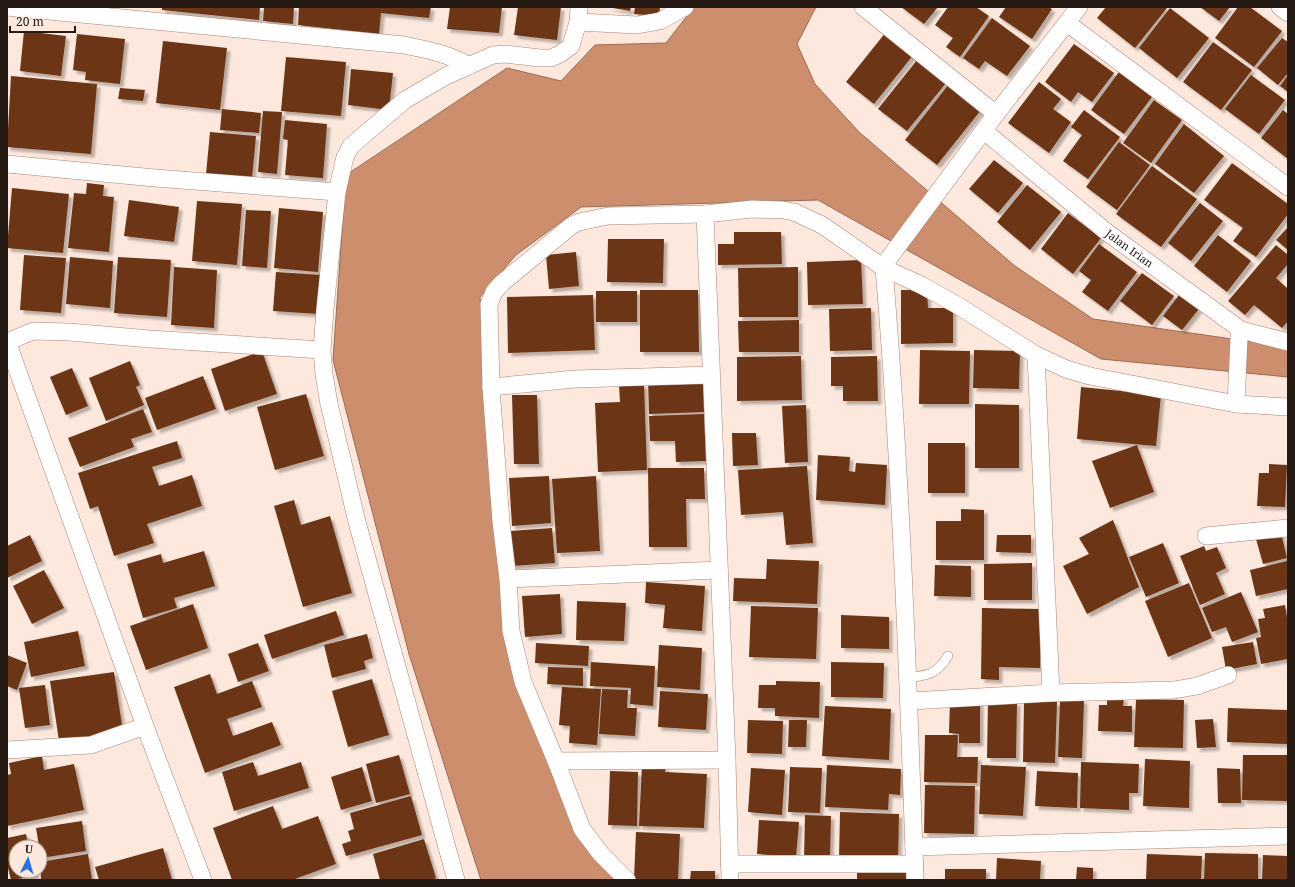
<svg xmlns="http://www.w3.org/2000/svg" width="1295" height="887" viewBox="0 0 1295 887" font-family="'Noto Serif',serif">
<style>
.water{fill:#cd8e6d;stroke:#9b6b52}
.building{fill:#6c3514;filter:url(#shadow)}
.lines{fill:none;stroke-linecap:round;stroke-linejoin:round}
.lane-casing{stroke:#a68777;stroke-width:10}
.street-casing{stroke:#a68777;stroke-width:18}
.lane{stroke:#fff;stroke-width:9}
.street{stroke:#fff;stroke-width:17}
.labels{text-anchor:middle;stroke-width:4;stroke-linejoin:round;paint-order:stroke}
.street-label{font-size:11px;fill:#261a14;stroke:#fce8dd}
</style>
<defs>
<filter id="shadow"><feDropShadow dx="3.5" dy="3.5" stdDeviation="1" flood-color="#0004"/></filter>
</defs>
<rect width="100%" height="100%" fill="#fce8dd"/>
<polygon class="water" points="694,7 816,7 797,44 815,84 859,132 1015,266 1093,319 1288,347 1288,377 1101,359 818,200 581,207 516,255 480,297 506,647 584,840 625,880 481,880 409,654 333,360 346,175 507,68 561,81 595,45 666,43"/>
<g class="building">
<polygon points="162,7 260,7 259,20 162,10"/>
<polygon points="264,7 294,7 293,24 263,21"/>
<polygon points="299,7 431,7 429,18 381,13 379,34 298,25"/>
<polygon points="450,7 502,7 499,33 447,29"/>
<polygon points="518,7 561,7 557,40 514,35"/>
<polygon points="607,7 631,7 630,11"/>
<polygon points="635,7 660,7 659,16 634,14"/>
<polygon points="901,7 938,7 924,24"/>
<polygon points="948,7 976,7 989,16 960,57 946,47 953,38 935,25"/>
<polygon points="1006,7 1048,7 1052,9 1032,39 999,17"/>
<polygon points="1106,7 1165,7 1167,8 1135,48 1097,18"/>
<polygon points="1200,7 1230,7 1219,21"/>
<polygon points="1238,7 1250,7 1282,31 1254,67 1215,38"/>
<polygon points="1170,8 1209,38 1177,78 1139,48"/>
<polygon points="992,18 1030,46 1007,76 985,61 979,69 963,58"/>
<polygon points="24,31 66,36 61,76 20,71"/>
<polygon points="886,32 914,54 874,104 846,82"/>
<polygon points="77,34 125,39 120,84 85,80 86,72 73,70"/>
<polygon points="1282,38 1288,42 1288,73 1278,85 1257,68"/>
<polygon points="163,41 227,48 220,110 156,103"/>
<polygon points="1213,42 1252,70 1221,110 1183,82"/>
<polygon points="1074,44 1114,73 1092,102 1078,92 1071,102 1045,82"/>
<polygon points="286,57 346,62 341,116 281,111"/>
<polygon points="917,60 946,83 907,131 878,109"/>
<polygon points="351,69 393,73 389,110 348,105"/>
<polygon points="1119,72 1152,97 1124,134 1091,110"/>
<polygon points="1251,75 1285,100 1259,134 1225,109"/>
<polygon points="1288,75 1288,92 1280,86"/>
<polygon points="11,76 97,84 91,154 7,147"/>
<polygon points="1039,82 1061,99 1053,109 1071,122 1049,153 1008,123"/>
<polygon points="949,84 981,110 937,165 905,140"/>
<polygon points="120,88 145,90 143,101 118,99"/>
<polygon points="1154,100 1182,120 1151,163 1123,143"/>
<polygon points="222,109 261,113 259,133 220,130"/>
<polygon points="1084,110 1120,137 1088,179 1063,161 1082,135 1071,127"/>
<polygon points="1283,110 1288,114 1288,159 1261,138"/>
<polygon points="263,111 282,112 277,174 258,172"/>
<polygon points="285,120 327,124 323,178 285,175 288,140 283,139"/>
<polygon points="1184,124 1224,156 1194,193 1155,164"/>
<polygon points="210,132 256,136 252,178 206,174"/>
<polygon points="1119,142 1150,165 1117,210 1086,187"/>
<polygon points="994,160 1023,183 998,213 969,189"/>
<polygon points="1232,163 1288,204 1288,214 1256,257 1233,241 1243,228 1204,200"/>
<polygon points="1152,166 1197,199 1161,247 1116,214"/>
<polygon points="87,183 104,185 103,196 114,197 109,252 68,248 74,193 86,194"/>
<polygon points="1027,185 1061,212 1030,250 997,222"/>
<polygon points="12,188 69,194 63,253 7,248"/>
<polygon points="129,200 179,207 174,242 124,236"/>
<polygon points="197,201 242,204 237,265 192,261"/>
<polygon points="1200,203 1223,221 1191,261 1168,243"/>
<polygon points="279,208 323,212 318,272 274,268"/>
<polygon points="246,210 271,211 267,268 242,266"/>
<polygon points="1068,213 1101,238 1073,274 1041,249"/>
<polygon points="1288,227 1288,250 1276,240"/>
<polygon points="734,232 781,232 782,264 718,265 718,244 734,244"/>
<polygon points="1218,235 1251,261 1227,292 1194,266"/>
<polygon points="608,239 664,239 663,283 607,282"/>
<polygon points="1099,244 1137,272 1108,311 1082,292 1091,280 1079,271"/>
<polygon points="1276,245 1288,255 1288,264 1276,278 1288,289 1288,321 1282,328 1254,305 1245,315 1228,301"/>
<polygon points="576,252 579,286 549,289 546,255"/>
<polygon points="24,255 66,258 61,313 20,310"/>
<polygon points="70,257 113,261 110,308 66,304"/>
<polygon points="118,257 171,260 167,317 114,313"/>
<polygon points="861,260 863,304 808,305 807,262"/>
<polygon points="174,267 217,270 214,328 171,325"/>
<polygon points="798,267 798,317 739,317 738,268"/>
<polygon points="276,272 322,275 319,314 273,311"/>
<polygon points="1142,273 1174,296 1152,325 1120,301"/>
<polygon points="640,290 698,290 699,352 640,352"/>
<polygon points="901,290 927,290 928,308 953,308 953,343 901,344"/>
<rect x="596" y="291" width="41" height="31"/>
<polygon points="593,295 595,350 508,353 507,297"/>
<polygon points="1179,295 1199,309 1182,330 1163,316"/>
<polygon points="871,308 872,350 830,351 829,309"/>
<polygon points="799,320 799,352 739,352 738,321"/>
<polygon points="920,350 970,351 969,404 919,404"/>
<polygon points="974,350 1020,351 1019,389 973,388"/>
<polygon points="262,351 277,394 225,411 211,369"/>
<polygon points="801,356 802,400 737,401 737,357"/>
<polygon points="877,356 878,401 843,401 843,386 831,386 831,357"/>
<polygon points="130,361 140,385 136,387 144,405 106,421 89,378"/>
<polygon points="72,368 88,406 66,415 50,377"/>
<polygon points="203,376 216,409 157,430 145,398"/>
<polygon points="703,378 704,412 649,414 648,379"/>
<polygon points="644,384 647,470 598,472 595,403 620,402 619,385"/>
<polygon points="1081,387 1161,395 1156,446 1077,439"/>
<polygon points="306,394 324,456 275,470 257,407"/>
<polygon points="512,395 537,395 539,464 514,464"/>
<polygon points="975,404 1019,405 1019,468 975,468"/>
<polygon points="806,405 808,462 785,463 782,406"/>
<polygon points="143,409 152,432 131,439 134,447 80,467 68,438"/>
<polygon points="704,414 706,461 676,462 675,441 650,441 649,416"/>
<polygon points="732,433 756,433 758,465 733,466"/>
<polygon points="177,441 182,458 152,467 159,486 192,475 202,506 147,524 154,543 114,556 98,506 90,509 78,473"/>
<rect x="928" y="443" width="37" height="50"/>
<polygon points="1137,445 1154,492 1110,508 1092,461"/>
<polygon points="818,455 850,457 849,471 855,472 856,463 887,465 885,505 816,500"/>
<polygon points="1269,464 1287,465 1285,507 1257,506 1259,473 1269,473"/>
<polygon points="807,466 813,543 786,545 783,512 741,515 738,470"/>
<polygon points="648,468 704,468 705,499 686,499 687,547 649,547"/>
<polygon points="549,476 551,523 512,526 509,478"/>
<polygon points="596,476 600,551 557,553 552,479"/>
<polygon points="294,500 301,525 330,516 352,593 303,607 274,506"/>
<polygon points="961,509 984,510 984,560 936,560 936,521 961,521"/>
<polygon points="1113,520 1139,587 1087,614 1063,566 1089,554 1079,538"/>
<polygon points="552,528 555,563 512,566 510,531"/>
<polygon points="1281,533 1287,558 1263,564 1256,539"/>
<polygon points="30,535 42,561 7,578 7,546"/>
<polygon points="997,535 1031,535 1031,553 996,552"/>
<polygon points="1163,543 1179,583 1146,597 1129,557"/>
<polygon points="1204,546 1206,551 1217,547 1226,568 1216,573 1225,594 1200,605 1180,556"/>
<polygon points="204,551 215,586 174,598 177,608 143,618 127,564 161,554 163,563"/>
<polygon points="767,559 819,561 817,604 733,601 734,578 766,579"/>
<polygon points="1287,561 1288,589 1256,596 1250,570"/>
<polygon points="1032,563 1032,600 984,600 984,564"/>
<polygon points="935,565 971,566 971,597 934,596"/>
<polygon points="44,570 64,608 32,624 13,586"/>
<polygon points="646,582 705,586 702,631 663,628 665,605 645,603"/>
<polygon points="1189,583 1212,638 1168,657 1145,601"/>
<polygon points="1241,592 1258,632 1232,642 1226,627 1212,632 1202,608"/>
<polygon points="560,594 562,634 525,637 522,596"/>
<polygon points="577,601 626,603 624,641 576,640"/>
<polygon points="193,604 208,648 146,670 130,626"/>
<polygon points="1285,605 1288,624 1288,659 1261,664 1256,638 1261,637 1258,619 1265,618 1263,609"/>
<polygon points="751,606 818,608 816,659 749,657"/>
<polygon points="982,608 1041,609 1040,668 999,667 999,680 981,679"/>
<polygon points="336,611 344,635 272,659 264,635"/>
<polygon points="841,615 889,617 889,649 841,648"/>
<polygon points="78,631 85,666 31,677 24,642"/>
<polygon points="367,634 373,658 364,661 366,669 332,678 324,645"/>
<polygon points="1253,642 1257,664 1226,670 1222,647"/>
<polygon points="258,643 269,671 238,682 228,654"/>
<polygon points="536,643 589,646 588,666 535,663"/>
<polygon points="659,645 702,648 700,690 657,687"/>
<polygon points="7,655 27,663 17,690 7,686"/>
<polygon points="591,662 655,666 653,706 630,704 631,688 590,686"/>
<polygon points="831,662 884,663 883,698 831,697"/>
<polygon points="548,667 583,668 583,686 547,684"/>
<polygon points="114,672 123,732 59,741 50,681"/>
<polygon points="210,674 217,694 252,681 262,707 227,719 233,736 272,722 281,745 205,773 174,687"/>
<polygon points="372,679 389,735 348,747 332,691"/>
<polygon points="776,681 820,682 819,718 775,716 775,708 758,708 759,685 776,685"/>
<polygon points="45,685 50,725 25,728 19,688"/>
<polygon points="562,687 601,689 597,745 569,743 570,726 559,725"/>
<polygon points="602,689 628,690 627,708 637,708 635,736 599,734"/>
<polygon points="660,691 708,694 706,730 658,727"/>
<polygon points="1107,698 1124,698 1123,706 1132,706 1132,732 1098,731 1099,705 1107,705"/>
<polygon points="1060,699 1084,700 1082,758 1058,757"/>
<polygon points="1136,699 1184,700 1183,748 1134,747"/>
<polygon points="950,701 980,701 980,743 959,743 959,734 949,733"/>
<polygon points="988,701 1017,702 1016,758 987,758"/>
<polygon points="1024,701 1057,702 1055,763 1023,762"/>
<polygon points="825,706 891,709 889,760 822,756"/>
<polygon points="1228,708 1288,710 1288,744 1227,742"/>
<polygon points="1213,719 1216,747 1197,748 1195,720"/>
<polygon points="748,720 783,721 782,754 747,753"/>
<polygon points="789,720 807,720 806,747 788,747"/>
<polygon points="925,735 958,735 957,757 978,757 977,783 924,782"/>
<polygon points="399,755 410,794 376,803 366,764"/>
<polygon points="1243,755 1288,755 1288,801 1242,800"/>
<polygon points="42,756 44,770 74,764 84,810 7,826 7,775 11,774 9,763"/>
<polygon points="1145,759 1190,761 1189,808 1143,806"/>
<polygon points="253,762 258,776 301,762 309,788 234,811 222,772"/>
<polygon points="1081,762 1139,764 1138,793 1129,793 1129,810 1080,808"/>
<polygon points="642,765 666,767 665,772 707,774 704,828 639,826"/>
<polygon points="827,765 901,769 900,795 889,794 888,810 825,807"/>
<polygon points="981,765 1026,767 1023,816 979,814"/>
<polygon points="362,767 372,801 341,810 331,777"/>
<polygon points="790,767 822,768 820,813 788,812"/>
<polygon points="751,768 785,770 782,815 748,812"/>
<polygon points="1217,768 1240,769 1241,803 1218,803"/>
<polygon points="610,771 638,772 637,826 608,825"/>
<polygon points="1037,771 1078,773 1077,808 1035,806"/>
<polygon points="925,785 975,786 974,834 924,833"/>
<polygon points="411,796 422,835 346,856 342,844 351,841 348,831 354,829 350,813"/>
<polygon points="273,806 282,829 318,816 336,864 292,880 232,880 213,828"/>
<polygon points="840,812 899,814 898,861 839,859"/>
<polygon points="805,815 831,816 830,859 804,859"/>
<polygon points="759,820 799,822 796,857 757,854"/>
<polygon points="82,821 86,851 41,858 36,828"/>
<polygon points="636,832 680,834 678,880 634,879"/>
<polygon points="26,834 29,847 16,847 16,871 35,871 36,876 11,880 7,864 7,838"/>
<polygon points="424,839 436,878 431,880 380,880 373,854"/>
<polygon points="163,848 172,880 99,880 95,867"/>
<polygon points="1205,853 1258,854 1258,880 1204,880"/>
<polygon points="88,854 92,880 41,880 40,862"/>
<polygon points="1147,854 1202,856 1201,880 1146,880"/>
<polygon points="1263,855 1288,856 1288,880 1262,880"/>
<polygon points="997,858 1041,861 1040,880 996,880"/>
<polygon points="1077,867 1093,868 1093,880 1076,880"/>
<polygon points="857,869 907,873 906,880 857,880"/>
<rect x="945" y="869" width="41" height="11"/>
<polygon points="691,871 715,871 715,880 690,880"/>
</g>
<g class="lines">
<defs>
<path id="lane" d="M907,678C928,675 936,675 948,656"/>
<g id="street">
<path d="M7,7L404,45C427,50 448,53 469,66"/>
<polyline points="863,7 996,114"/>
<polyline points="1280,7 1288,13"/>
<polyline points="578,22 637,25 660,21 685,7"/>
<polyline points="1067,23 1288,187"/>
<path id="s1" d="M984,131L1108,233L1241,330L1288,342"/>
<polyline points="7,164 155,178 337,192"/>
<polyline points="705,214 727,760 730,880"/>
<polyline points="7,341 145,726 203,880"/>
<polyline points="7,342 33,331 69,332 150,339 322,350"/>
<polyline points="491,387 575,379 711,375"/>
<polyline points="1236,404 1239,338 1241,330"/>
<polyline points="1206,536 1288,528"/>
<polyline points="508,579 719,570"/>
<polyline points="1051,693 1174,690 1197,686 1228,675"/>
<polyline points="910,701 1051,693 1036,355"/>
<polyline points="7,750 91,745 145,726"/>
<polyline points="556,761 727,760"/>
<polyline points="914,847 1288,836"/>
<polyline points="729,864 915,864"/>
<polyline points="456,880 357,522 329,404 324,374 322,350 325,309 337,192 345,157 351,146 405,100 446,76 493,55 505,54 540,58 551,58 560,54 571,46 578,22 579,7"/>
<polyline points="627,880 601,854 582,829 556,761 523,682 511,631 508,579 501,522 491,387 489,304 494,292 502,283 571,226 579,222 608,216 705,214 752,209 783,210 794,212 822,225 884,268 921,285 957,305 1036,355 1066,369 1090,376 1236,404 1288,407"/>
<path d="M915,880C908,676 901,472 884,268L889,258L996,114L1079,7"/>
</g>
</defs>
<use href="#lane" class="lane-casing"/>
<use href="#street" class="street-casing"/>
<use href="#lane" class="lane"/>
<use href="#street" class="street"/>
</g>
<g class="labels">
<g class="street-label">
<text dy="4" stroke="none"><textPath href="#s1" startOffset="187">Jalan Irian</textPath></text>
</g>
</g>
<rect width="1295" height="887" fill="none" stroke="#261a14" stroke-width="16"/>
<g transform="translate(28 859) rotate(5)"><circle r="19" fill="#fce8dd" stroke="#a6968d"/>
<path d="M0-3L7 15L0 10L-7 15Z" fill="#2671dc"/>
<text y="-6" font-size="11" font-weight="bold" text-anchor="middle" fill="#261a14">U</text>
</g>
<path d="M10 26v6h65v-6" fill="none" stroke="#261a14" stroke-width="2"/>
<text x="16" y="26" font-size="12" fill="#261a14" stroke="#fce8dd" stroke-width="3" paint-order="stroke">20 m</text>
</svg>
